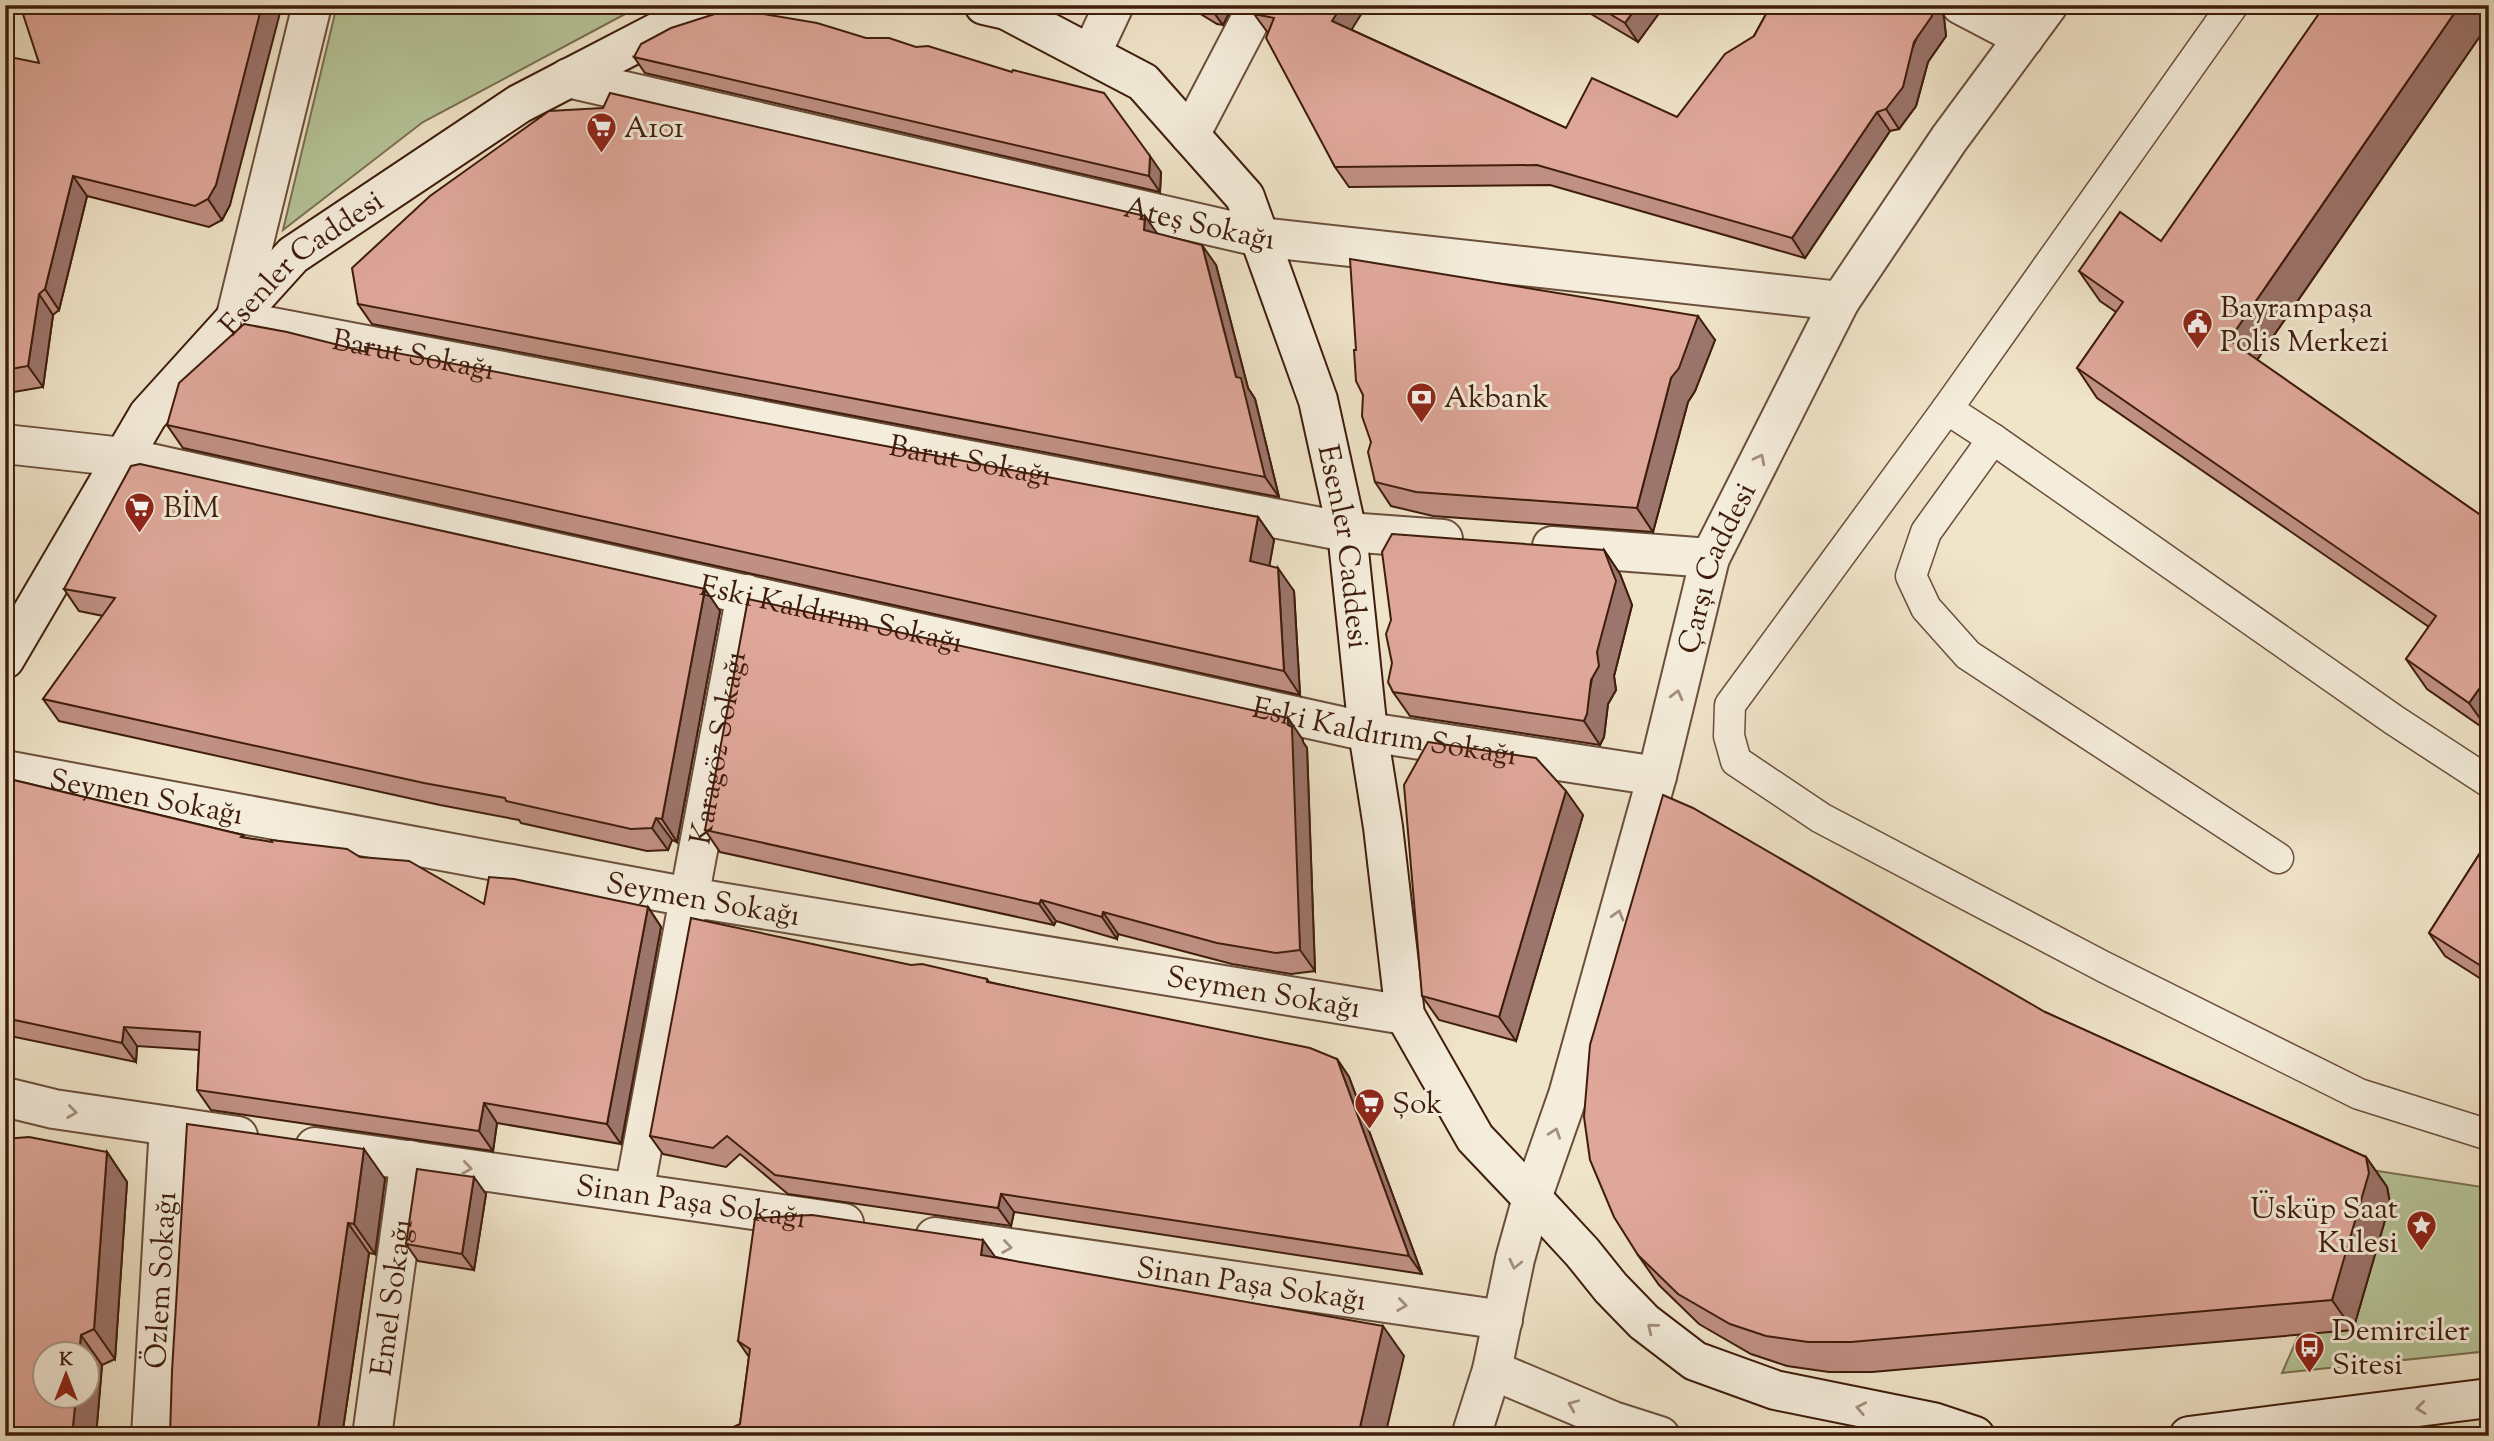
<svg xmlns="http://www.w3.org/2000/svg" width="2494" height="1441" viewBox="0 0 2494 1441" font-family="'Sorts Mill Goudy',serif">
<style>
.green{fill:#b6c599;stroke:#7a7152;stroke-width:2}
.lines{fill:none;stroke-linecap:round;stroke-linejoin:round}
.service-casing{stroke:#6b4f3b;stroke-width:33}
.minor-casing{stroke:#6b4f3b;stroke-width:42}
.tertiary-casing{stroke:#6b4f3b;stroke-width:42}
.secondary-casing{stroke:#3f1d0c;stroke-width:42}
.service{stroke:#f5eddc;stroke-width:30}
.minor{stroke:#f5eddc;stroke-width:38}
.tertiary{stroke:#f5eddc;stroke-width:38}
.secondary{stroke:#f5eddc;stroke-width:38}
.wall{fill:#c09084;stroke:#3f1d0c;stroke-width:2}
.shaded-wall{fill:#9c756c;stroke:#3f1d0c;stroke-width:2}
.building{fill:#dfa79a;stroke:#3f1d0c;stroke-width:2}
.oneway{stroke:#a38f7e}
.labels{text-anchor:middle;stroke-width:6;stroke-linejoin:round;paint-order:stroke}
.poi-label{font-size:30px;fill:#3f1d0c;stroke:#f5eddc;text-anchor:start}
.street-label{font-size:30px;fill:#3f1d0c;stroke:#f5eddc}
</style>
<rect width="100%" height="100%" fill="#f0e4c9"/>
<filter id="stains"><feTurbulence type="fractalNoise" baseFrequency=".00286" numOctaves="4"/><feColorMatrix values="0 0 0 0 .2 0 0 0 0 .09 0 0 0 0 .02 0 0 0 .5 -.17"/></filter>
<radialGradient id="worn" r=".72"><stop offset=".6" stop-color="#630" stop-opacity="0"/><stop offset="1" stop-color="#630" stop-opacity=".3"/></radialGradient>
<g class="green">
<polygon points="337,5 642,5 423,122 283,230"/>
<polygon points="2371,1170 2489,1188 2489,1351 2282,1373"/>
</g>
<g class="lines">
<defs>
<g id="service">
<polyline points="2233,5 1947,409 1730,705 1729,736 1736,761 1821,818 2104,967 2359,1094 2489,1135"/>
<polyline points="1947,409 1993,439 2394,720 2489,782"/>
<polyline points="1993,439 1926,532 1911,576 1926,608 1968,655 2278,858"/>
</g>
<g id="minor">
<path id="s1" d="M312,5L235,320L1347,532L1443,539"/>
<polyline points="1961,5 2024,38"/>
<polyline points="1091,54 1114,5"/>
<path id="s2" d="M568,78L1259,237L1840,301"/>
<polyline points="1190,135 1258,5"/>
<path id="s3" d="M5,444L123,457L1368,732L1657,776"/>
<polyline points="1552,546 1710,558"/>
<path id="s4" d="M5,770L689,897L1405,1015"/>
<polyline points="5,1097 54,1109 238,1136"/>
<path id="s5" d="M315,1147L844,1223"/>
<path id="s6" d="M634,1192L746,594"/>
<path id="s7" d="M935,1237L1503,1320"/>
<polyline points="1492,1370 1613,1421 1660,1436"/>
<path id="s8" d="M151,1436L169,1126"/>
<path id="s9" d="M372,1436L410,1160"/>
</g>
<g id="tertiary">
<path id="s10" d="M1471,1436L1492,1370L1515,1259L1532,1198L1568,1095L1657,776L1710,558L1840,301L1949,139L2048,5"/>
</g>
<g id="secondary">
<path id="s11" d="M984,5L1006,10L1143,82L1245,197L1318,400L1347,532L1368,732L1383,827L1405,1015L1475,1138L1532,1198L1582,1252L1611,1288L1644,1322L1695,1361L1775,1390L1933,1422L1975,1436"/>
<path id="s12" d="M5,659L148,415L293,255L519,104L700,10L724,5"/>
<polyline points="2189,1436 2489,1398"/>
</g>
</defs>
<use href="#service" class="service-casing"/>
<use href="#minor" class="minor-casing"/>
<use href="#tertiary" class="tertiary-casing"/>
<use href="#secondary" class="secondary-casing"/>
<use href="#service" class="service"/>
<use href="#minor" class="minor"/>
<use href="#tertiary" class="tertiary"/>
<use href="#secondary" class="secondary"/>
</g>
<g class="wall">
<polygon points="1186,5 1233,5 1223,25 1217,24"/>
<polygon points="1576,5 1665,5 1638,42"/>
<polygon points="1771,5 1940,5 1944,18 1946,36 1928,62 1916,106 1899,129 1890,131 1805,258 1550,185 1349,187 1335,167 1268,33 1254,14 1352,30 1566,128 1677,117 1754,36"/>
<polygon points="2489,5 2489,23 2257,360 2489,521 2489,732 2427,689 2406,659 2429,627 2097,398 2077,368 2116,312 2100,301 2079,271 2161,241"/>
<polygon points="5,56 230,205 222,220 209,227 87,196 59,310 53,315 43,387 14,392 5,391"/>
<polygon points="634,57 1161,172 1160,192 645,73"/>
<polygon points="1145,216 1156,233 1216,265 1248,388 1255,399 1279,497 372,324 358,304"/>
<polygon points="1715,340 1695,391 1688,402 1653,532 1433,516 1391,506 1375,482 1371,442 1363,395"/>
<polygon points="366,352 1258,517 1274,540 1269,566 1294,591 1300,695 183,448 167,425"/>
<polygon points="1604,550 1620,574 1632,605 1614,676 1616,690 1608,704 1604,737 1600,745 1410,716 1393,692"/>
<polygon points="64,589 720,611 677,842 672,840 668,850 647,851 521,823 519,820 440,805 59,721 43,699 103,616 79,611"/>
<polygon points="1303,740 1303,742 1307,748 1315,971 1291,974 1232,964 1118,934 1117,939 1056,921 1054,925 720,852 705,830"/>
<polygon points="5,778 243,835 245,838 360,857 484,904 648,907 661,927 621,1144 497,1123 493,1151 211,1110 197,1090 199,1050 137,1046 136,1062 5,1035"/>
<polygon points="1583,815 1516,1041 1439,1020 1422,996"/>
<polygon points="2489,839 2489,984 2445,956 2429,933"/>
<polygon points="911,965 987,979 989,982 1337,1059 1349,1077 1422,1274 1014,1212 1011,1226 788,1194 740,1154 726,1167 663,1154 650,1136"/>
<polygon points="2045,1012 2366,1157 2387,1187 2390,1203 2353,1330 1872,1372 1829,1372 1787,1366 1751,1354 1699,1324 1659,1285 1638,1255"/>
<polygon points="107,1152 127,1182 115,1359 102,1365 96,1436 5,1436"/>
<polygon points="385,1179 375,1254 369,1253 342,1436 170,1436"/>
<polygon points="486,1194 474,1270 418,1261 406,1244"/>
<polygon points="996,1257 1404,1356 740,1424 749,1357 738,1341"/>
</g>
<g class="shaded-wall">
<polygon points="262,5 282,5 230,205 222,220 208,199"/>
<polygon points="1210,5 1233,5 1223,25 1209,6"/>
<polygon points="1342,5 1367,5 1345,40 1332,21"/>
<polygon points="1638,5 1665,5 1638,42 1625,23"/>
<polygon points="1931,5 1940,5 1944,18 1946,36 1928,62 1916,106 1899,129 1886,109"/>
<polygon points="2460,5 2489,5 2489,23 2250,370 2229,340"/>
<polygon points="1877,112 1890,131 1805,258 1792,238"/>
<polygon points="1150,156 1161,172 1160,192 1149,176"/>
<polygon points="73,176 87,196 59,310 45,289"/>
<polygon points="1145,216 1159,236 1144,230"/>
<polygon points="1202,245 1216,265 1248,388 1255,399 1279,497 1265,477 1236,377"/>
<polygon points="39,294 53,315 43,387 28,366"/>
<polygon points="1698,316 1715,340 1695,391 1688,402 1653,532 1637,508 1671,378"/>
<polygon points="1258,517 1274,540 1266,585 1250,561"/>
<polygon points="1604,550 1620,574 1632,605 1614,676 1616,690 1608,704 1604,737 1600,745 1584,721 1597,652"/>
<polygon points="1278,568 1294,591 1300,695 1284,671"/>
<polygon points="705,589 720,611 677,842 662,819"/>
<polygon points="2489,675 2489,731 2469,703"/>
<polygon points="1288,718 1303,740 1303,742 1307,748 1315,971 1300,950"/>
<polygon points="1566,791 1583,815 1516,1041 1499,1017"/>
<polygon points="656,818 672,840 668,850 652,828"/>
<polygon points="1041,900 1056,921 1054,925 1039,904"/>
<polygon points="648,907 661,927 621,1144 607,1124"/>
<polygon points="1103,912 1118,934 1117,939 1102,917"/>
<polygon points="124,1027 137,1046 136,1062 122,1043"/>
<polygon points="1337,1059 1349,1077 1422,1274 1409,1256"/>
<polygon points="484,1103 497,1123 493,1151 479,1131"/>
<polygon points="364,1149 385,1179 375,1254 354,1224"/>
<polygon points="107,1152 127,1182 115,1359 94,1329"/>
<polygon points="2366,1157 2387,1187 2390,1203 2353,1330 2332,1300"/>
<polygon points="474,1177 486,1194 474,1270 462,1254"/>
<polygon points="1001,1194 1014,1212 1011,1226 998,1208"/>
<polygon points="348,1223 369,1253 342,1436 317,1436"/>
<polygon points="983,1240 1004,1269 981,1255"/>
<polygon points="1383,1326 1404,1356 1385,1436 1358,1436"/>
<polygon points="81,1335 102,1365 96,1436 72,1436 76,1396 88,1396 88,1354 79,1354"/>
</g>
<g class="building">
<polygon points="20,5 262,5 216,185 208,199 195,206 73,176 45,289 39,294 28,366 5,370 5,56 39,63"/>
<polygon points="1259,5 1342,5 1332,21 1566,128 1592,78 1677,117 1725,54 1754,36 1771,5 1931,5 1932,16 1914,42 1903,87 1886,109 1877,112 1792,238 1537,165 1335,167 1266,38 1274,18 1254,14"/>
<polygon points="1595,5 1638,5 1625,23"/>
<polygon points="2325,5 2460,5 2229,340 2489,521 2489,675 2469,703 2406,659 2436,616 2077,368 2123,302 2079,271 2120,212 2161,241"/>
<polygon points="724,11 758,13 817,23 866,38 889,38 916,47 928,46 1012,72 1013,70 1104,93 1150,156 1149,176 634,57 641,44 671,28"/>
<polygon points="610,93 1145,216 1144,230 1202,245 1236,377 1241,378 1265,477 358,304 352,268 430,196 549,111 603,108"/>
<polygon points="1350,259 1698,316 1679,368 1671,378 1637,508 1416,492 1375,482 1368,452 1371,442 1362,416 1363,395 1356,381 1354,350 1356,350"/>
<polygon points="244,324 287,332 366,352 365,347 1258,517 1250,561 1278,568 1284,671 167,425 179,383"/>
<polygon points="140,464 705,589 662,819 656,818 652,828 631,829 506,801 505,798 424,783 43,699 115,598 64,589 131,466"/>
<polygon points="1392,534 1604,550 1616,581 1597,652 1599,666 1591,680 1587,714 1584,721 1393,692 1388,682 1392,663 1386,634 1391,620 1382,552"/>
<polygon points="748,599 1288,718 1288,725 1292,727 1300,950 1276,953 1217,943 1103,912 1102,917 1041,900 1039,904 705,830"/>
<polygon points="1428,742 1536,758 1566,791 1499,1017 1422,996 1404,785"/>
<polygon points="5,778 243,835 241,837 272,842 271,840 347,849 360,857 409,861 484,904 489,877 514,879 648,907 607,1124 484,1103 479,1131 197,1090 200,1032 124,1027 122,1043 5,1018"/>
<polygon points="1663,795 1693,808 2045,1012 2366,1157 2369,1173 2332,1300 1851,1342 1808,1342 1766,1336 1730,1324 1678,1294 1638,1255 1614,1217 1590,1160 1584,1117 1590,1045"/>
<polygon points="2489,839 2489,971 2429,933"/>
<polygon points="691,918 911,965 922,964 987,979 987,982 1310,1048 1337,1059 1409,1256 1001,1194 998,1208 775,1175 727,1136 713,1148 650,1136"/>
<polygon points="187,1124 364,1149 354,1224 348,1223 317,1436 170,1436 172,1371"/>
<polygon points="29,1137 107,1152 94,1329 81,1335 79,1354 46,1354 46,1396 76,1396 72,1436 5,1436 5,1139"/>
<polygon points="417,1169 474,1177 462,1254 406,1244"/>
<polygon points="812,1215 983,1240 981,1255 1383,1326 1358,1436 728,1436 729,1429 740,1424 750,1349 738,1341 755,1218"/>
<polygon points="1507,1430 1579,1436 1504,1436"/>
</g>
<defs><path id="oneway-chevron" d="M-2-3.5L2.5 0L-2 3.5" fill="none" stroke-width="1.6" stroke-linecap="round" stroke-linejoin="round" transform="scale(1.75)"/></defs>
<g class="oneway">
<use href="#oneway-chevron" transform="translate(1760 459) rotate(-63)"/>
<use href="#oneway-chevron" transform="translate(1677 695) rotate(-76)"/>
<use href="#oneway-chevron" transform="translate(1618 915) rotate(-74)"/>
<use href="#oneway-chevron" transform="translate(72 1112) rotate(8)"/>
<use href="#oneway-chevron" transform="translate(1555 1133) rotate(-71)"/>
<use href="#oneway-chevron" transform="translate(467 1168) rotate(8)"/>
<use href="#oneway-chevron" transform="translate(1007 1247) rotate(8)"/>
<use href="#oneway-chevron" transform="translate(1515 1264) rotate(103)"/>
<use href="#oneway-chevron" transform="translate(1402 1305) rotate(8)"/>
<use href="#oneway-chevron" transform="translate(1652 1328) rotate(-141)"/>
<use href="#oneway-chevron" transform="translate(1573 1405) rotate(-157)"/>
<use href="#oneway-chevron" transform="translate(1861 1408) rotate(-169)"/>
<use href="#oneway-chevron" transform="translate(2421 1408) rotate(173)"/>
</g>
<defs>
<symbol id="supermarket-pin" viewBox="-11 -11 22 30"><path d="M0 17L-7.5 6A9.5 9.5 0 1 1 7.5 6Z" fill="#8f2418" stroke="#f5eddc"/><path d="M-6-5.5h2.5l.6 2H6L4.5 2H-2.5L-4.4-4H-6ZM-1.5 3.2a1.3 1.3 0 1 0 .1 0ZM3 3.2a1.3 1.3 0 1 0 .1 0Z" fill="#fff"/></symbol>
<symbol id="civic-pin" viewBox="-11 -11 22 30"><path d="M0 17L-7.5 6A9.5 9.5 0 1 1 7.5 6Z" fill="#8f2418" stroke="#f5eddc"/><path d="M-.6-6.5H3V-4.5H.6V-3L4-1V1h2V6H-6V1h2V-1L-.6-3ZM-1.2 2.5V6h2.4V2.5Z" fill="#fff"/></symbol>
<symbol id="bank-pin" viewBox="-11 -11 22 30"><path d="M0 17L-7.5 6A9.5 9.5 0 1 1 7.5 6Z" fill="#8f2418" stroke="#f5eddc"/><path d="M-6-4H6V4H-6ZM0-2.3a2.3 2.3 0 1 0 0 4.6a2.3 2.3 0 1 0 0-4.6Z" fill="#fff"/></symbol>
<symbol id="sight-pin" viewBox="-11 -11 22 30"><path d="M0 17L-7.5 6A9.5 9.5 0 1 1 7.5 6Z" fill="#8f2418" stroke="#f5eddc"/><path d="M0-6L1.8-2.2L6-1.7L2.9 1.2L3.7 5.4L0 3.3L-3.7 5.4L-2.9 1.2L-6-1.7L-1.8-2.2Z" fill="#fff"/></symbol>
<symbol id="bus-pin" viewBox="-11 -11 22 30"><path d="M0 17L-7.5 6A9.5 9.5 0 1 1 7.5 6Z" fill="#8f2418" stroke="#f5eddc"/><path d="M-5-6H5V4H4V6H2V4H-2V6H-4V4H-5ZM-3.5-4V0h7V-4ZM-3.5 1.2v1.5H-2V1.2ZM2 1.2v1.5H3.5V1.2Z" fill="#fff"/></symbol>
</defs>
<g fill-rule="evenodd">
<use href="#supermarket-pin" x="584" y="110" width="35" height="47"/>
<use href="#civic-pin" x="2180" y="306" width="35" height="47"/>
<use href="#bank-pin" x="1404" y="380" width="35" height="47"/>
<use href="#supermarket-pin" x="122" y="490" width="35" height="47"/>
<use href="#supermarket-pin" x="1352" y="1086" width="35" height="47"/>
<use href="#sight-pin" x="2404" y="1208" width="35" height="47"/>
<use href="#bus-pin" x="2292" y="1330" width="35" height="47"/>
</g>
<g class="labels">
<g class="poi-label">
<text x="624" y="137">A101</text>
<text x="2220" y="317">Bayrampaşa<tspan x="2220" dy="34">Polis Merkezi</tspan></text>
<text x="1444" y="407">Akbank</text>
<text x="163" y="517">BİM</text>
<text x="1392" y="1113">Şok</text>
<text x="2398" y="1218" text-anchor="end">Üsküp Saat<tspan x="2398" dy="34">Kulesi</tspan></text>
<text x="2332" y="1340">Demirciler<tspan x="2332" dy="34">Sitesi</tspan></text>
</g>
<g class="street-label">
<text dy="10" stroke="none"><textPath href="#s2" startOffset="648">Ateş Sokağı</textPath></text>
<text dy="10" stroke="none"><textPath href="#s12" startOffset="500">Esenler Caddesi</textPath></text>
<text dy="10" stroke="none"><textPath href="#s1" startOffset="506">Barut Sokağı</textPath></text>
<text dy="10" stroke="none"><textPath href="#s1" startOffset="1073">Barut Sokağı</textPath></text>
<text dy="10" stroke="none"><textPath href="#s11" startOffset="696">Esenler Caddesi</textPath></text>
<text dy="10" stroke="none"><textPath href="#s10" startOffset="903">Çarşı Caddesi</textPath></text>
<text dy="10" stroke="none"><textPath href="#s3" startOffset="844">Eski Kaldırım Sokağı</textPath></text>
<text dy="10" stroke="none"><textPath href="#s3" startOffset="1410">Eski Kaldırım Sokağı</textPath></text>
<text dy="10" stroke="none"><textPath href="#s6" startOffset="452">Karagöz Sokağı</textPath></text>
<text dy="10" stroke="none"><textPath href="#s4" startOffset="144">Seymen Sokağı</textPath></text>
<text dy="10" stroke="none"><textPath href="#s4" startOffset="710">Seymen Sokağı</textPath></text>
<text dy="10" stroke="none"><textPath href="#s4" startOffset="1278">Seymen Sokağı</textPath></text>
<text dy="10" stroke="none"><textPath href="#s5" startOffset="380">Sinan Paşa Sokağı</textPath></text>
<text dy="10" stroke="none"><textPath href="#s8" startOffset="156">Özlem Sokağı</textPath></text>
<text dy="10" stroke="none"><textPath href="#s7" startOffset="320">Sinan Paşa Sokağı</textPath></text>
<text dy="10" stroke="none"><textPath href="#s9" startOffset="140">Emel Sokağı</textPath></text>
</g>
</g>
<rect width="2494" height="1441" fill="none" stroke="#f0e4c9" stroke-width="28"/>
<rect x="7" y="7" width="2480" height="1427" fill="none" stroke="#3f1d0c" stroke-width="3.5"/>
<rect x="14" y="14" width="2466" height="1413" fill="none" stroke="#3f1d0c" stroke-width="2"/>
<g transform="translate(66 1375)"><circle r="33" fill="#f5eddc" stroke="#ac9a89" stroke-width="2"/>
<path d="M0-5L12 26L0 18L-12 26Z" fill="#8f2418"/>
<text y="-10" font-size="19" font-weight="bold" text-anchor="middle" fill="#3f1d0c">K</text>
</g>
<rect width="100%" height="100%" filter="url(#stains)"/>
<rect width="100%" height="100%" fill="url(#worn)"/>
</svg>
